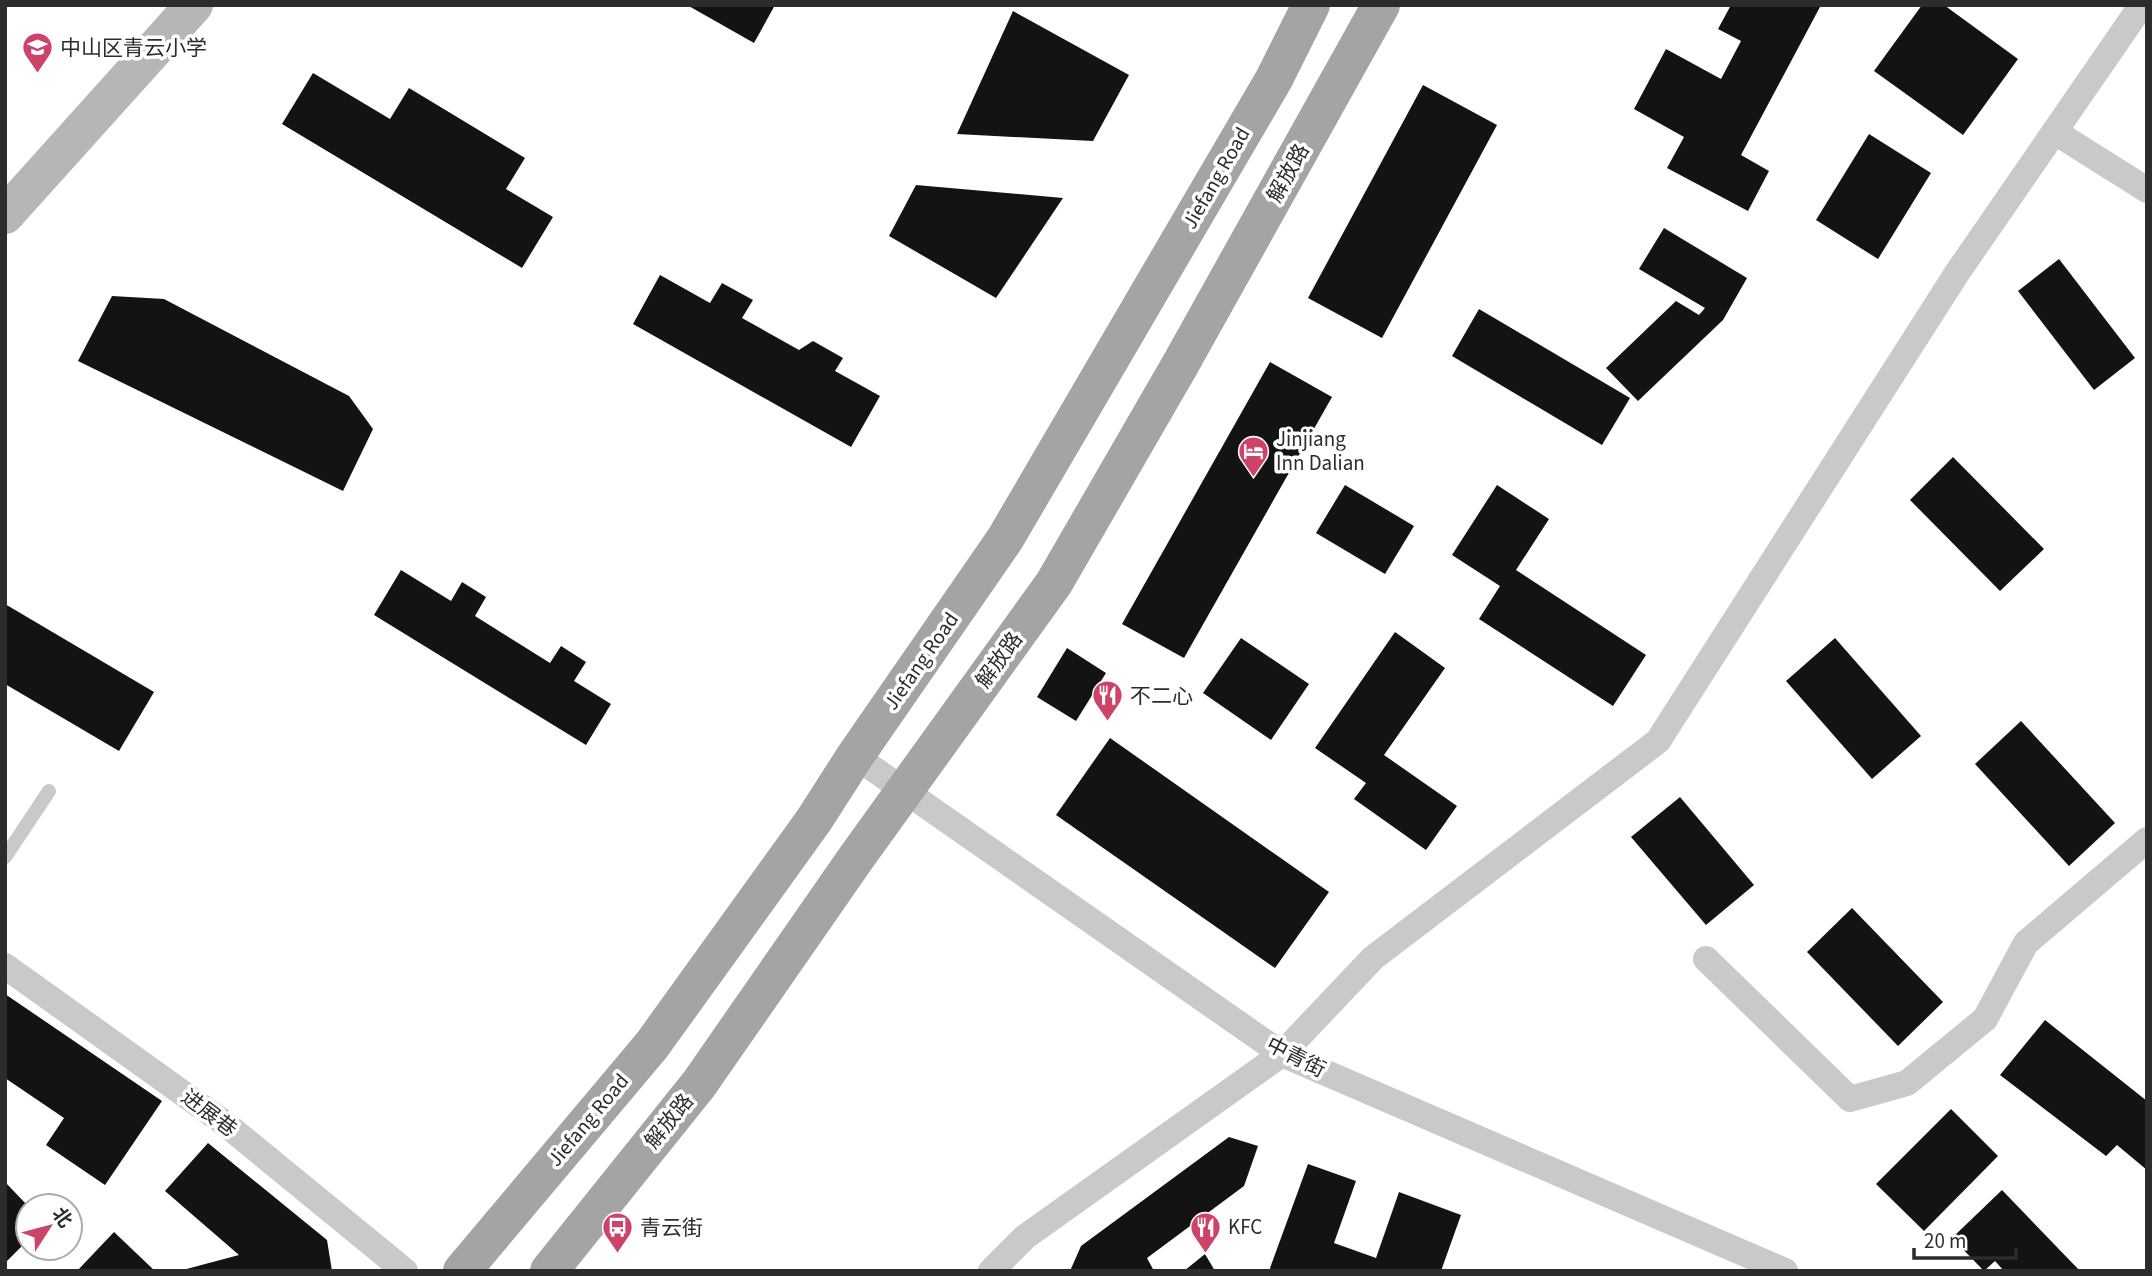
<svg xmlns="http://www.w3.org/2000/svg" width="2152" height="1276" viewBox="0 0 2152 1276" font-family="'Source Sans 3','Noto Sans SC',sans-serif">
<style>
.building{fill:#131313}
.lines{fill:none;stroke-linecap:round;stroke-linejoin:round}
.lane{stroke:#c9c9c9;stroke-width:14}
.street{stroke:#c9c9c9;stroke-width:26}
.secondary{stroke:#b6b6b6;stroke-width:38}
.primary{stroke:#a4a4a4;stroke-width:38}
.labels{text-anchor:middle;stroke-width:7;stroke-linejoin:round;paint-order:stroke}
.poi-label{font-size:21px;fill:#2c2c2c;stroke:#fff;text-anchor:start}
.street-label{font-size:21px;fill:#2c2c2c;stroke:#fff}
</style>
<rect width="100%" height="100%" fill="#fff"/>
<g class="building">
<polygon points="687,5 775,5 754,43"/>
<polygon points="1731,5 1821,5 1741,155 1769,171 1748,211 1667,168 1684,137 1634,109 1666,49 1721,79 1741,41 1718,29"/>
<polygon points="1922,5 1944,5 2018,59 1963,135 1874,71"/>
<polygon points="1013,11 1129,75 1093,141 957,134"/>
<polygon points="313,73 390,119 409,88 525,158 506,189 553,217 522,268 282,124"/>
<polygon points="1423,85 1497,125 1382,338 1308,298"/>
<polygon points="1869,134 1931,173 1878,259 1816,220"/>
<polygon points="916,185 1063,198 996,298 889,236"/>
<polygon points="1664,228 1747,278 1723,320 1638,401 1606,368 1676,301 1699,315 1705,308 1639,269"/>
<polygon points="2059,259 2135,358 2094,390 2018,291"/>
<polygon points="660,275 710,303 722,283 753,300 742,318 799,350 813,341 843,358 835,371 880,396 851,447 633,324"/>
<polygon points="112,296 164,299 349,396 373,429 343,491 78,361"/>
<polygon points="1479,309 1630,398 1602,445 1452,356"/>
<polygon points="1270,362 1332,397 1184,658 1122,624"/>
<polygon points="1953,457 2044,549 2000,591 1910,500"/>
<polygon points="1345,485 1414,526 1385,574 1316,533"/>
<polygon points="1497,485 1549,519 1516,570 1646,655 1613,706 1479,619 1500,586 1452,555"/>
<polygon points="401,570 451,601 462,582 486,597 475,616 550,663 561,646 586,662 574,681 611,704 586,745 374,615"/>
<polygon points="5,604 154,692 119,751 5,684"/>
<polygon points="1395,632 1445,668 1384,755 1457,806 1426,850 1354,799 1366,783 1315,748"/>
<polygon points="1241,638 1309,684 1271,740 1203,693"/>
<polygon points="1835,638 1921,736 1872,779 1786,681"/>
<polygon points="1067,648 1106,673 1076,721 1037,697"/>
<polygon points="2021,721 2115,823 2069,866 1975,764"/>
<polygon points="1110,738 1329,892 1275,968 1056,815"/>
<polygon points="1680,797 1754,885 1706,925 1631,837"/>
<polygon points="1852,908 1943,1002 1898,1046 1807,952"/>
<polygon points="5,994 162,1101 105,1185 46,1145 64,1118 5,1078"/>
<polygon points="2045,1020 2147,1101 2147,1170 2117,1145 2106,1156 2000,1075"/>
<polygon points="1951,1109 1998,1156 1924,1231 1876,1184"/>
<polygon points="1229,1137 1258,1146 1244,1186 1147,1258 1154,1271 1070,1271 1081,1246"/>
<polygon points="208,1143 327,1240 332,1271 179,1271 239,1255 165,1191"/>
<polygon points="1308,1164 1356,1181 1334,1243 1376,1258 1399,1192 1461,1215 1441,1271 1272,1271 1270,1268"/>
<polygon points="5,1182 28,1206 28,1240 5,1263"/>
<polygon points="2002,1190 2080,1271 2004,1271 1995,1261 1984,1271 1952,1238"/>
<polygon points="114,1232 155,1271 77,1271"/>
<polygon points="1205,1254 1215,1271 1184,1271"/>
</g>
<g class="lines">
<polyline class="lane" points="5,857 49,791"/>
<g class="street">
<polyline points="2055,132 2147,190"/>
<polyline points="855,756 1282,1054 1785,1271"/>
<polyline points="1706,959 1850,1099 1907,1083 1985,1019 2026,943 2147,840"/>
<polyline points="5,966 223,1122 405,1271"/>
<polyline points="991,1271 1025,1237 1282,1054 1373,958 1658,741 1957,273 2137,12"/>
</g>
<polyline class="secondary" points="5,215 194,5"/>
<g class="primary">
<polyline points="462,1271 652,1045 814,820 855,756 1005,539 1274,79 1311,5"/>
<polyline points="549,1271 699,1084 856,858 1054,583 1180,365 1381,5"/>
</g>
</g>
<defs>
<symbol id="school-pin" viewBox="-11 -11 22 30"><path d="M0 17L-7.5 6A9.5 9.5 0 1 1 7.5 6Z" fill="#ce4369" stroke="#fff"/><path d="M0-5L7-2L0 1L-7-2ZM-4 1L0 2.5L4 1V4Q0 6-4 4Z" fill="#fff"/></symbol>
<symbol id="hotel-pin" viewBox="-11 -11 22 30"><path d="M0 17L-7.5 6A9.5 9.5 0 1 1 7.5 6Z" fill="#ce4369" stroke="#fff"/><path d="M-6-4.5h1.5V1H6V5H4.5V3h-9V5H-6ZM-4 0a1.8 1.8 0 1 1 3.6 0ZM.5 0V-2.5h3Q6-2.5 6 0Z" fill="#fff"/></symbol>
<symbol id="restaurant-pin" viewBox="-11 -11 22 30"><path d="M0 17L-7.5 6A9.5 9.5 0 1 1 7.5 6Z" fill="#ce4369" stroke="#fff"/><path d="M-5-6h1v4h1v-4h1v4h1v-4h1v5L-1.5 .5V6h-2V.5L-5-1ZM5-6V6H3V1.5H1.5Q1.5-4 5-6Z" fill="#fff"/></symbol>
<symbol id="bus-pin" viewBox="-11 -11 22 30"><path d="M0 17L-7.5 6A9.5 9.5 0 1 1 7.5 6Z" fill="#ce4369" stroke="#fff"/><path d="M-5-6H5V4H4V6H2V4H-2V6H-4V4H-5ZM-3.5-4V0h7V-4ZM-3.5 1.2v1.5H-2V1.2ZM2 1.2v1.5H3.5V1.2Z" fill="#fff"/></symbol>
</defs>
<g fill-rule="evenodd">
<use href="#school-pin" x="20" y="30" width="35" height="47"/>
<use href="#hotel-pin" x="1236" y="434" width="35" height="47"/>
<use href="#restaurant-pin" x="1090" y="678" width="35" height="47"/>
<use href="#restaurant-pin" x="1188" y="1210" width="35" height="47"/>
<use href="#bus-pin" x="600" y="1210" width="35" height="47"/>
</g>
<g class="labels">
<g class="poi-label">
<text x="60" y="55">中山区青云小学</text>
<text x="1276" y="446">Jinjiang<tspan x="1276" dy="24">Inn Dalian</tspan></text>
<text x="1130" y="703">不二心</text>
<text x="1228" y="1234">KFC</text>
<text x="640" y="1235">青云街</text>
</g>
<g class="street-label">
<text transform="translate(1288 173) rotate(-61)" y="7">解放路</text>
<text transform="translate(1216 178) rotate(-60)" y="7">Jiefang Road</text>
<text transform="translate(999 660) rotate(-54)" y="7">解放路</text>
<text transform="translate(921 661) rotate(-55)" y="7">Jiefang Road</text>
<text transform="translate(1296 1057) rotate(27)" y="7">中青街</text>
<text transform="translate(209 1113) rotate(37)" y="7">进展巷</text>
<text transform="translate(588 1120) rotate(-50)" y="7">Jiefang Road</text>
<text transform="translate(669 1121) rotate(-51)" y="7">解放路</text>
</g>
</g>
<rect width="2152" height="1276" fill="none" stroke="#2c2c2c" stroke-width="14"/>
<g transform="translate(49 1227) rotate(54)"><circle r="33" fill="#ffffff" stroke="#ababab" stroke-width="2"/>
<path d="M0-5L12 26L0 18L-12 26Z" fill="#ce4369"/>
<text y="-10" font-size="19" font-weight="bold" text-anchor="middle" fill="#2c2c2c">北</text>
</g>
<path d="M1914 1248v10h102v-10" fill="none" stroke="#2c2c2c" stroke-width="3.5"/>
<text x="1924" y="1248" font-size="21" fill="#2c2c2c" stroke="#ffffff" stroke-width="5" paint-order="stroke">20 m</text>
</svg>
